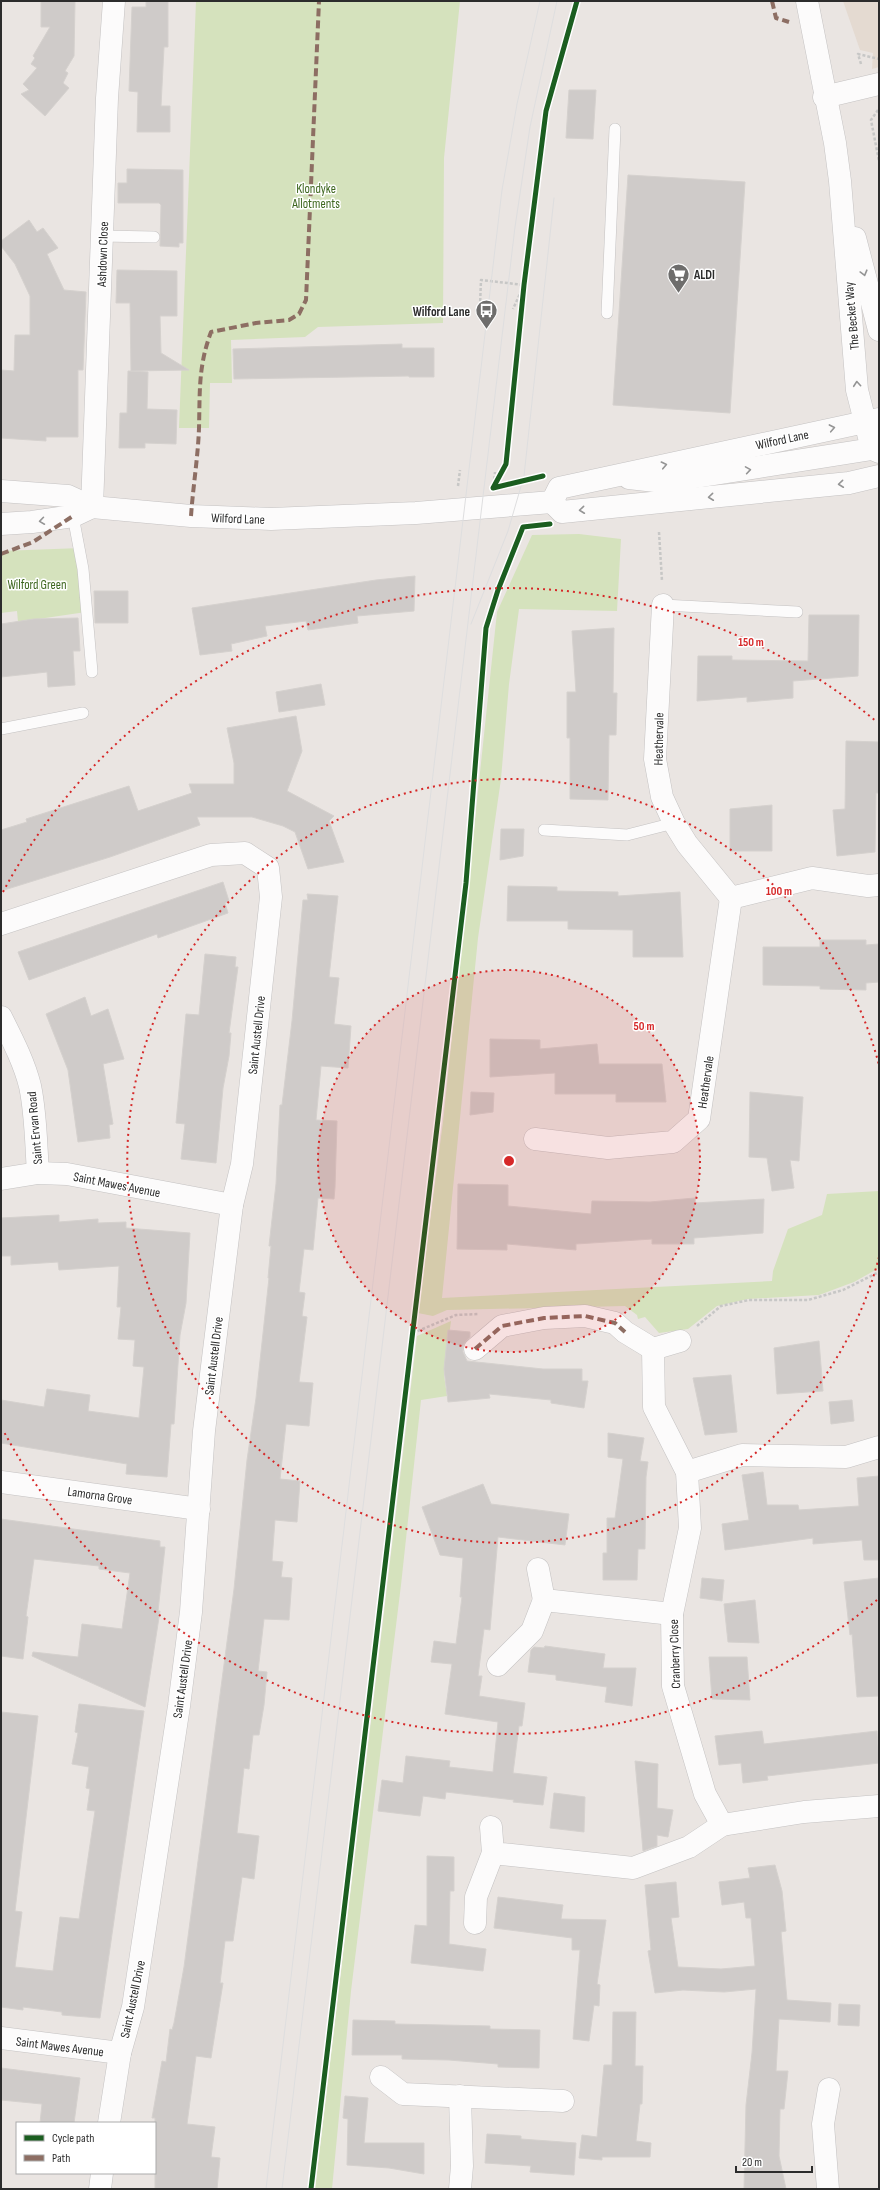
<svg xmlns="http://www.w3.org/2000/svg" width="880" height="2190" viewBox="0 0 880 2190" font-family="'Sofia Sans Condensed',sans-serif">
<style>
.education{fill:#e4dad1}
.green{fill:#d5e2bd}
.building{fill:#cfcbc9;stroke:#d5d1ce}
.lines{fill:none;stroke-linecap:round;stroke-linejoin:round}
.service-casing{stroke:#c4c2c2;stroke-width:12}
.minor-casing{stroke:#c4c2c2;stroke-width:23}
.secondary-casing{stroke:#c4c2c2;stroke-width:23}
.path{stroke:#c7c7c6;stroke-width:2.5;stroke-dasharray:3 2;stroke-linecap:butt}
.service{stroke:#fcfbfb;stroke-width:11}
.minor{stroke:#fcfbfb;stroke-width:22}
.secondary{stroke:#fcfbfb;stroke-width:22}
.tram{stroke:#dededf;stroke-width:1}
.quiet{stroke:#8d6e63;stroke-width:4;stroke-dasharray:8 4;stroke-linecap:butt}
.cycleway-casing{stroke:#fff;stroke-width:8}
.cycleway{stroke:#1b5e20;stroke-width:5}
.oneway{stroke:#949494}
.ring{fill:none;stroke:#d62828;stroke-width:2;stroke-dasharray:2 4}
.labels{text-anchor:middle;stroke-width:3;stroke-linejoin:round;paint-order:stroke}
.park-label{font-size:13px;fill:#3d661e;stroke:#fff}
.street-label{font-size:13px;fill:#2c2c2c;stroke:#fff}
.poi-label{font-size:13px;font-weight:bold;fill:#2c2c2c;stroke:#fff;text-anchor:start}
.centre{fill:#d62828;stroke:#fff;stroke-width:2}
.ring-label{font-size:12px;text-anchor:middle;font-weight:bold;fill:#d62828;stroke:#fff;stroke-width:3;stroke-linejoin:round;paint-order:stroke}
</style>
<rect width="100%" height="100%" fill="#eae5e2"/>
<polygon class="education" points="843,1 879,1 879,67 872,69 873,53 860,50"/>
<g class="green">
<polygon points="196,1 460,1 444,158 443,323 318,327 305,337 231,340 232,383 210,383 209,428 179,428"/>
<polygon points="579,534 621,539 617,611 519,609 509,684 501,779 478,938 442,1298 772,1281 773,1271 788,1229 822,1215 827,1194 879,1191 879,1268 854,1282 819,1295 748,1299 717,1306 688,1329 659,1333 645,1317 638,1319 637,1315 625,1306 447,1310 433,1316 418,1313 443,1122 497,612 532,535"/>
<polygon points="81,548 86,612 18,622 17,611 1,613 1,551"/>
<polygon points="451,1321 444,1375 447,1396 421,1400 401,1585 351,1991 332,2189 315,2189 417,1336"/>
</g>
<g class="building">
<polygon points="41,1 75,1 74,56 65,71 68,73 63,83 69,88 45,116 21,94 29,90 23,84 37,68 31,64 35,58 33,56 50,27 41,27"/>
<polygon points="146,1 168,1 168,47 164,47 161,106 170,106 170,132 137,132 138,92 129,91 132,7 146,7"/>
<polygon points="569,90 596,90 593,139 566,138"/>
<polygon points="127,169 183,170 183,243 179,243 179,247 160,246 161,205 159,203 118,203 118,183 127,183"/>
<polygon points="628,175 745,182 730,413 613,405"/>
<polygon points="29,220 37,232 43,228 58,248 47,254 64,290 86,292 83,370 78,370 78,437 46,437 46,441 1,438 1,370 14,371 15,335 30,335 30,296 15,264 1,246 1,241"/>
<polygon points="117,270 177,271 177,316 160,316 161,353 189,370 131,371 130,303 116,303"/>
<polygon points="402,344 402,348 434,348 434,377 409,377 409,376 234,379 233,349"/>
<polygon points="128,371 148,372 147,409 177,410 176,444 145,443 145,448 119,448 120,413 127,413"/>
<polygon points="415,576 414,611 357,616 358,623 308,630 306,621 265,626 267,636 231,644 232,651 200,655 192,608 376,580"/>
<polygon points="94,591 128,591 128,623 95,623"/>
<polygon points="809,615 859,615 858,676 793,681 793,698 747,702 747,697 697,701 698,656 732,656 732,660 808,661"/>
<polygon points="78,618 80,651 73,651 75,685 48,687 47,672 1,677 1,624 34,619"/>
<polygon points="614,628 613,693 617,693 616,735 609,735 608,800 570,799 570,738 567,738 567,692 576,692 572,631"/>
<polygon points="321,684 325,705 279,712 276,692"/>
<polygon points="296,716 302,751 287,791 334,816 329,821 344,862 308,869 295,832 283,826 252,817 197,817 200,825 110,857 1,891 1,830 27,822 26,819 129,786 138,811 192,793 189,784 234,784 234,763 227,728"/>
<polygon points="846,741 879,742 879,793 876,793 875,852 837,856 833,810 845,809"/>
<polygon points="772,805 772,851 730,851 730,809"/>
<polygon points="501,829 524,829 523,856 500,860"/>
<polygon points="223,882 229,901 225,903 228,913 158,938 157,934 29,980 18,952"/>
<polygon points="508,886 557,887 557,891 618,892 618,896 680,892 683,957 633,957 633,930 568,929 568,921 507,921"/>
<polygon points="307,894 338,896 329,977 339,978 334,1024 351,1026 348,1068 321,1066 316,1120 337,1121 335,1187 334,1199 318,1198 313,1250 304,1249 299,1292 305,1293 302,1316 307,1317 299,1382 313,1383 309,1426 286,1424 280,1479 300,1481 297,1522 275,1520 272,1561 283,1562 281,1577 292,1578 289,1620 264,1619 258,1671 267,1672 264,1705 259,1735 253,1735 249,1769 244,1768 237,1833 259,1836 254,1879 242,1877 233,1941 225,1941 220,1983 223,1983 211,2058 196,2056 187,2124 215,2127 211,2157 220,2158 217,2189 155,2189 155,2118 152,2118 162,2061 166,2062 170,2029 172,2030 174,2023 184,1967 234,1589 247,1460 256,1398 269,1278 268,1278 271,1246 269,1246 276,1184 280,1105 282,1105 292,1021 303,900 308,900"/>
<polygon points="820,940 866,940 866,945 879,944 879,982 866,983 866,990 820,989 820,986 763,985 763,947 820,947"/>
<polygon points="205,954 236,957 235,967 238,967 229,1033 231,1033 229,1056 223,1088 216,1163 181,1159 185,1124 176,1123 186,1014 199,1015"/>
<polygon points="85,997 91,1016 108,1009 124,1059 103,1064 113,1124 109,1125 110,1138 78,1142 68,1070 46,1014"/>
<polygon points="490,1039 540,1040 540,1049 597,1044 599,1064 662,1064 666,1102 616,1102 616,1094 555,1094 555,1073 490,1077"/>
<polygon points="471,1092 494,1093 493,1112 470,1115"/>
<polygon points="750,1092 803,1097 799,1161 790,1160 794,1188 772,1191 767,1158 749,1157"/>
<polygon points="458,1184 508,1185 508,1206 591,1214 592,1201 650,1202 695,1198 695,1203 764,1199 763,1233 694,1238 694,1244 652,1244 652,1239 576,1244 576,1250 507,1244 507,1250 457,1249"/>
<polygon points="59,1215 59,1222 98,1219 98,1223 126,1222 126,1228 190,1233 186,1303 180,1335 174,1424 171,1424 167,1477 126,1474 127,1464 1,1443 1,1400 44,1407 47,1389 90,1395 88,1411 139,1418 144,1367 133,1366 135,1340 118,1339 121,1307 117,1307 119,1266 59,1270 58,1262 11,1265 11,1256 1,1256 1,1218"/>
<polygon points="448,1330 470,1332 470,1337 463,1345 463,1352 467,1361 543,1369 582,1369 582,1381 588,1381 584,1408 551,1403 551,1400 489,1394 490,1398 448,1402 444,1369"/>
<polygon points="819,1341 823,1391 777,1394 774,1348"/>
<polygon points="731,1375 737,1432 705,1435 693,1378"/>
<polygon points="852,1400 854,1421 831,1424 829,1402"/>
<polygon points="608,1433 644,1438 640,1461 648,1462 646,1477 645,1549 638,1549 637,1580 603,1580 603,1553 607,1553 607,1518 615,1518 623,1459 608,1457"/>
<polygon points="763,1472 767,1505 798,1505 799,1510 859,1506 857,1478 879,1476 879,1560 864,1560 862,1540 813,1544 813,1538 725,1550 722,1524 749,1520 742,1475"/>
<polygon points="483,1484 491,1504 569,1514 565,1545 498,1537 490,1630 484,1629 478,1676 482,1676 479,1696 525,1703 522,1726 519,1726 513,1773 547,1777 543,1805 513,1802 514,1800 446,1792 445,1799 423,1796 420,1816 378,1811 382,1780 403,1783 406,1756 450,1761 449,1767 493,1772 498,1722 445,1714 452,1664 431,1662 434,1641 456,1644 462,1597 460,1597 463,1558 440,1555 422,1507"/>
<polygon points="1,1519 160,1541 160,1547 165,1547 158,1611 160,1611 145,1707 32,1656 33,1652 78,1657 82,1624 122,1629 130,1573 99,1569 99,1566 34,1559 26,1616 28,1617 23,1659 1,1656"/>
<polygon points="702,1578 724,1580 722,1601 700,1598"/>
<polygon points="879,1578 879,1696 857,1697 852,1634 850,1635 844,1582"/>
<polygon points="755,1600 759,1643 728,1642 724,1604"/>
<polygon points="545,1646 605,1654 603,1668 636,1668 632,1706 605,1702 607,1687 556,1680 556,1675 528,1672 531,1650 534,1647 544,1648"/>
<polygon points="709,1657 747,1657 750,1700 712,1699"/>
<polygon points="79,1704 144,1711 100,2018 62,2015 62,2012 23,2007 23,2010 1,2007 1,1712 38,1716 15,1911 22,1912 15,1967 53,1971 60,1917 79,1919 95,1811 87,1810 90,1789 86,1788 89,1767 72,1764 78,1733 75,1732"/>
<polygon points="762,1731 764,1744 877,1731 879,1763 767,1776 768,1780 743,1783 741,1763 719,1765 715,1736"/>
<polygon points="635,1761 658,1764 657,1808 673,1810 668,1837 657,1835 657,1846 643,1851"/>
<polygon points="554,1793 585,1797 584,1832 550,1828"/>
<polygon points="427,1856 454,1857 454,1891 450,1891 449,1944 486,1949 483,1971 411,1963 415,1925 427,1926"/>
<polygon points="775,1865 782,1891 786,1931 781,1932 787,2000 831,2003 830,2022 779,2019 776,2071 788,2071 784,2109 780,2109 779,2156 786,2189 744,2189 746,2105 752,2053 756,1989 724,1992 683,1990 655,1993 648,1951 651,1950 645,1885 676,1882 679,1917 671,1918 678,1967 721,1969 755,1966 751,1918 746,1918 744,1902 722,1905 719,1882 750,1878 748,1868"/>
<polygon points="498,1897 563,1905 561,1919 606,1920 597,1984 600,1985 599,2006 594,2005 589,2041 573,2039 580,1950 572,1950 572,1938 494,1928"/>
<polygon points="839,2004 860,2005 859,2026 838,2025"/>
<polygon points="613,2012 636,2012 635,2066 643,2066 642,2104 640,2104 636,2141 651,2143 650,2157 602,2157 602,2160 579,2158 582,2135 597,2137 604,2065 612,2065"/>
<polygon points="353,2020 395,2021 395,2024 490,2026 490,2029 540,2030 539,2068 498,2067 498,2064 449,2060 402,2059 402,2055 352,2055"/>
<polygon points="1,2068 80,2078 74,2123 40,2123 42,2104 1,2100"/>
<polygon points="345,2096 368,2098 364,2143 424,2143 424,2174 389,2168 347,2165 348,2119 343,2118"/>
<polygon points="487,2134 521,2136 521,2139 576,2143 574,2175 530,2172 531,2166 485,2163"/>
</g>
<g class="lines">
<defs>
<g id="service">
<polyline points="102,236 154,237"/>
<polyline points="607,313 615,129"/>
<polyline points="73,516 83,569 92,672"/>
<polyline points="663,605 797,612"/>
<polyline points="1,729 83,713"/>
<polyline points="544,830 627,835 674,823"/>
</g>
<g id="minor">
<polyline points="807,1 835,143 840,181 857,390 872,449"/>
<polyline points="824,97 879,84"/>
<polyline points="855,238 879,330"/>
<polyline points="92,507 107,98 114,1"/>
<polyline points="663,605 655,759 662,797 674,823 687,844 731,898 812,878 868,886 879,885"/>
<polyline points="1,924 211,855 245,853 268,868 271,897 242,1164 232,1205 204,1431 191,1612 179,1706 133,2007 120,2053 109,2123"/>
<path d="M1,1017C12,1039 24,1062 30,1086C36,1114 36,1144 38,1173"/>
<polyline points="535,1139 608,1148 673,1142 699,1119 731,898"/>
<polyline points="1,1179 38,1173 67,1174 232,1205"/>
<polyline points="680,1341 653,1349 654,1407 687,1472 690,1528 672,1614 673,1686 705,1794 722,1825 804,1812 879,1806"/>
<polyline points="475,1349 502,1326 544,1318 585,1316 615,1323 625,1332 653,1349"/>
<polyline points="687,1472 742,1455 846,1457 879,1447"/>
<polyline points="1,1482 199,1509"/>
<polyline points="538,1569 544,1600 672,1614"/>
<polyline points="498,1665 532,1631 544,1600"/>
<polyline points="491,1827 493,1853 633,1868 689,1847 722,1825"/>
<polyline points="475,1923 476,1897 493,1853"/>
<polyline points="1,2038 120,2053"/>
<polyline points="381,2077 403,2094 563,2101"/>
<polyline points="460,2096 462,2166 460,2189"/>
<polyline points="100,2189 102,2173"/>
<polyline points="828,2189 823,2124 829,2089"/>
</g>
<g id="secondary">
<polyline points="629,478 664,482 872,449 879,452"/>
<polyline points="1,491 68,496 92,507 191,516 271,519 416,513 552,502"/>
<polyline points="552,502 559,488 879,419"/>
<polyline points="552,502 562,512 849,483 879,476"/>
<polyline points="1,524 32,522 73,516 92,507"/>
</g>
</defs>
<use href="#service" class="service-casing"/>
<use href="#minor" class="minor-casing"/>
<use href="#secondary" class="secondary-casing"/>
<g class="path">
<polyline points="861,64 858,54 879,59"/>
<polyline points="878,110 871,120 879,161"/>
<polyline points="480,306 481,280 524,285 513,309"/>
<polyline points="494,484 495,472"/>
<polyline points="458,486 460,470"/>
<polyline points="659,532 662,581"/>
<polyline points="697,1326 721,1306 749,1300 808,1300 843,1290 879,1272"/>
<polyline points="413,1333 456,1315 478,1314"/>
</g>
<use href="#service" class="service"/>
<use href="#minor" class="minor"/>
<use href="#secondary" class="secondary"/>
<g class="tram">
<polyline points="471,624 508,531 524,476 554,198"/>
<polyline points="266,2189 502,190 517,104 540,1"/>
<polyline points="282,2189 515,227 530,127 557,1"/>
</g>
<g class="quiet">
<polyline points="772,1 776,18 789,22"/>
<path d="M191,516C193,487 198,457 199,428C200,392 198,367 211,332L256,323L289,320L299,314L306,300L319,1"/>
<polyline points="1,554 33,542 73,516"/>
<polyline points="475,1349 502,1326 544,1318 585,1316 615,1323 625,1332"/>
</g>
<defs>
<g id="cycleway">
<polyline points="543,476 493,488 506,464 524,285 546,111 577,1"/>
<polyline points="311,2189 466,883 486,628 498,590 523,527 550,524"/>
</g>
</defs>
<use href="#cycleway" class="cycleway-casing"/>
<use href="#cycleway" class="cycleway"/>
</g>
<defs><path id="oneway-chevron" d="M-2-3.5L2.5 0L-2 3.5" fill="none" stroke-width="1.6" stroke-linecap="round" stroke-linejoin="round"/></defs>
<g class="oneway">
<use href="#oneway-chevron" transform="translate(864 273) rotate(75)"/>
<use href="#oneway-chevron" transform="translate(857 384) rotate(-95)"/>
<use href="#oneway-chevron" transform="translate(832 428) rotate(-11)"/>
<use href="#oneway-chevron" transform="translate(664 465) rotate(-12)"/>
<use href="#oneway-chevron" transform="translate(748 470) rotate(-9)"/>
<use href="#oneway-chevron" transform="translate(841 484) rotate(174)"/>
<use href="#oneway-chevron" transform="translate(711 497) rotate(174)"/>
<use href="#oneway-chevron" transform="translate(582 510) rotate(174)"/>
<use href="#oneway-chevron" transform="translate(42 521) rotate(172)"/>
</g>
<circle cx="509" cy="1161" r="191" fill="#d62828" fill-opacity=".12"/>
<g class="ring">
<circle cx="509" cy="1161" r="191"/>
<path d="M879 1257A382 382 0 1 1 879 1065"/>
<path d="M877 1600A573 573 0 0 1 3 1430M3 892A573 573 0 0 1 877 722"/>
</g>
<defs>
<symbol id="supermarket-pin" viewBox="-11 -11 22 30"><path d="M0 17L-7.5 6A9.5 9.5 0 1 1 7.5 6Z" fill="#6e6d6c" stroke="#fff"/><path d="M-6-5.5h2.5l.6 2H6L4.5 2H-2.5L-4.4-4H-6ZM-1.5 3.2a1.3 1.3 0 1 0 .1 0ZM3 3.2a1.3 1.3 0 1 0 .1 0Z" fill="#fff"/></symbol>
<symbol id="bus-pin" viewBox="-11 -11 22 30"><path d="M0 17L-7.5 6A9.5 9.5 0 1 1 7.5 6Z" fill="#6e6d6c" stroke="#fff"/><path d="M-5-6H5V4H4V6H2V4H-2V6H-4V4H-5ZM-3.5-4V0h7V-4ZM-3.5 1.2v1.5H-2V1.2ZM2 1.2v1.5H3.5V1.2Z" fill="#fff"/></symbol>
</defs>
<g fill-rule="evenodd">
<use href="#supermarket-pin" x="666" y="262" width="25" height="34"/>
<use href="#bus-pin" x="474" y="298" width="25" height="34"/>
</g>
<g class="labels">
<g class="park-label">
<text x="316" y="193">Klondyke<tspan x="316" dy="15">Allotments</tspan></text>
<text x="37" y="589">Wilford Green</text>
</g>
<g class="street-label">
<text transform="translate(102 254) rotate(-88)" y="5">Ashdown Close</text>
<text transform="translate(851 316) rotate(-95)" y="5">The Becket Way</text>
<text transform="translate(782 439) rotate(-12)" y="5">Wilford Lane</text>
<text transform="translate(238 518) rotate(2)" y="5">Wilford Lane</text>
<text transform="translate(658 739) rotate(-89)" y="5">Heathervale</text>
<text transform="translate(256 1035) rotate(-84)" y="5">Saint Austell Drive</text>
<text transform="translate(705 1082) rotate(-82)" y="5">Heathervale</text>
<text transform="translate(34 1128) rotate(-95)" y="5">Saint Ervan Road</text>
<text transform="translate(117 1184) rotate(11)" y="5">Saint Mawes Avenue</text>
<text transform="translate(213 1356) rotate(-83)" y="5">Saint Austell Drive</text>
<text transform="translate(100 1495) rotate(8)" y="5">Lamorna Grove</text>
<text transform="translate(674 1654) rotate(-92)" y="5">Cranberry Close</text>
<text transform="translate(182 1679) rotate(-82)" y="5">Saint Austell Drive</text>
<text transform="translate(132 1999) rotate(-78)" y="5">Saint Austell Drive</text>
<text transform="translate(60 2046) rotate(7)" y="5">Saint Mawes Avenue</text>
</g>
<g class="poi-label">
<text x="694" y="279">ALDI</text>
<text x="470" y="316" text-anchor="end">Wilford Lane</text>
</g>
</g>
<circle cx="509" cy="1161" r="6" class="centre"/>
<g class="ring-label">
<text x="751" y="646">150 m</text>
<text x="779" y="895">100 m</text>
<text x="644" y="1030">50 m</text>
</g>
<rect width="880" height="2190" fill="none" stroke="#2c2c2c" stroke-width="4"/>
<rect x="16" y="2122" width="140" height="52" fill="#ffffff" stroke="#ababab"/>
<rect x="24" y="2135" width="20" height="6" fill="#1b5e20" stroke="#ababab"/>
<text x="52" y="2142" font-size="12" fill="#2c2c2c">Cycle path</text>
<rect x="24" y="2155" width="20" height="6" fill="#8d6e63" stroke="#ababab"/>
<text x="52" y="2162" font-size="12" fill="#2c2c2c">Path</text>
<path d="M736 2166v6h76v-6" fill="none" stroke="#2c2c2c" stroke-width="2"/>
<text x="742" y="2166" font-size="12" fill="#2c2c2c" stroke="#ffffff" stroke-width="3" paint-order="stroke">20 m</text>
</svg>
